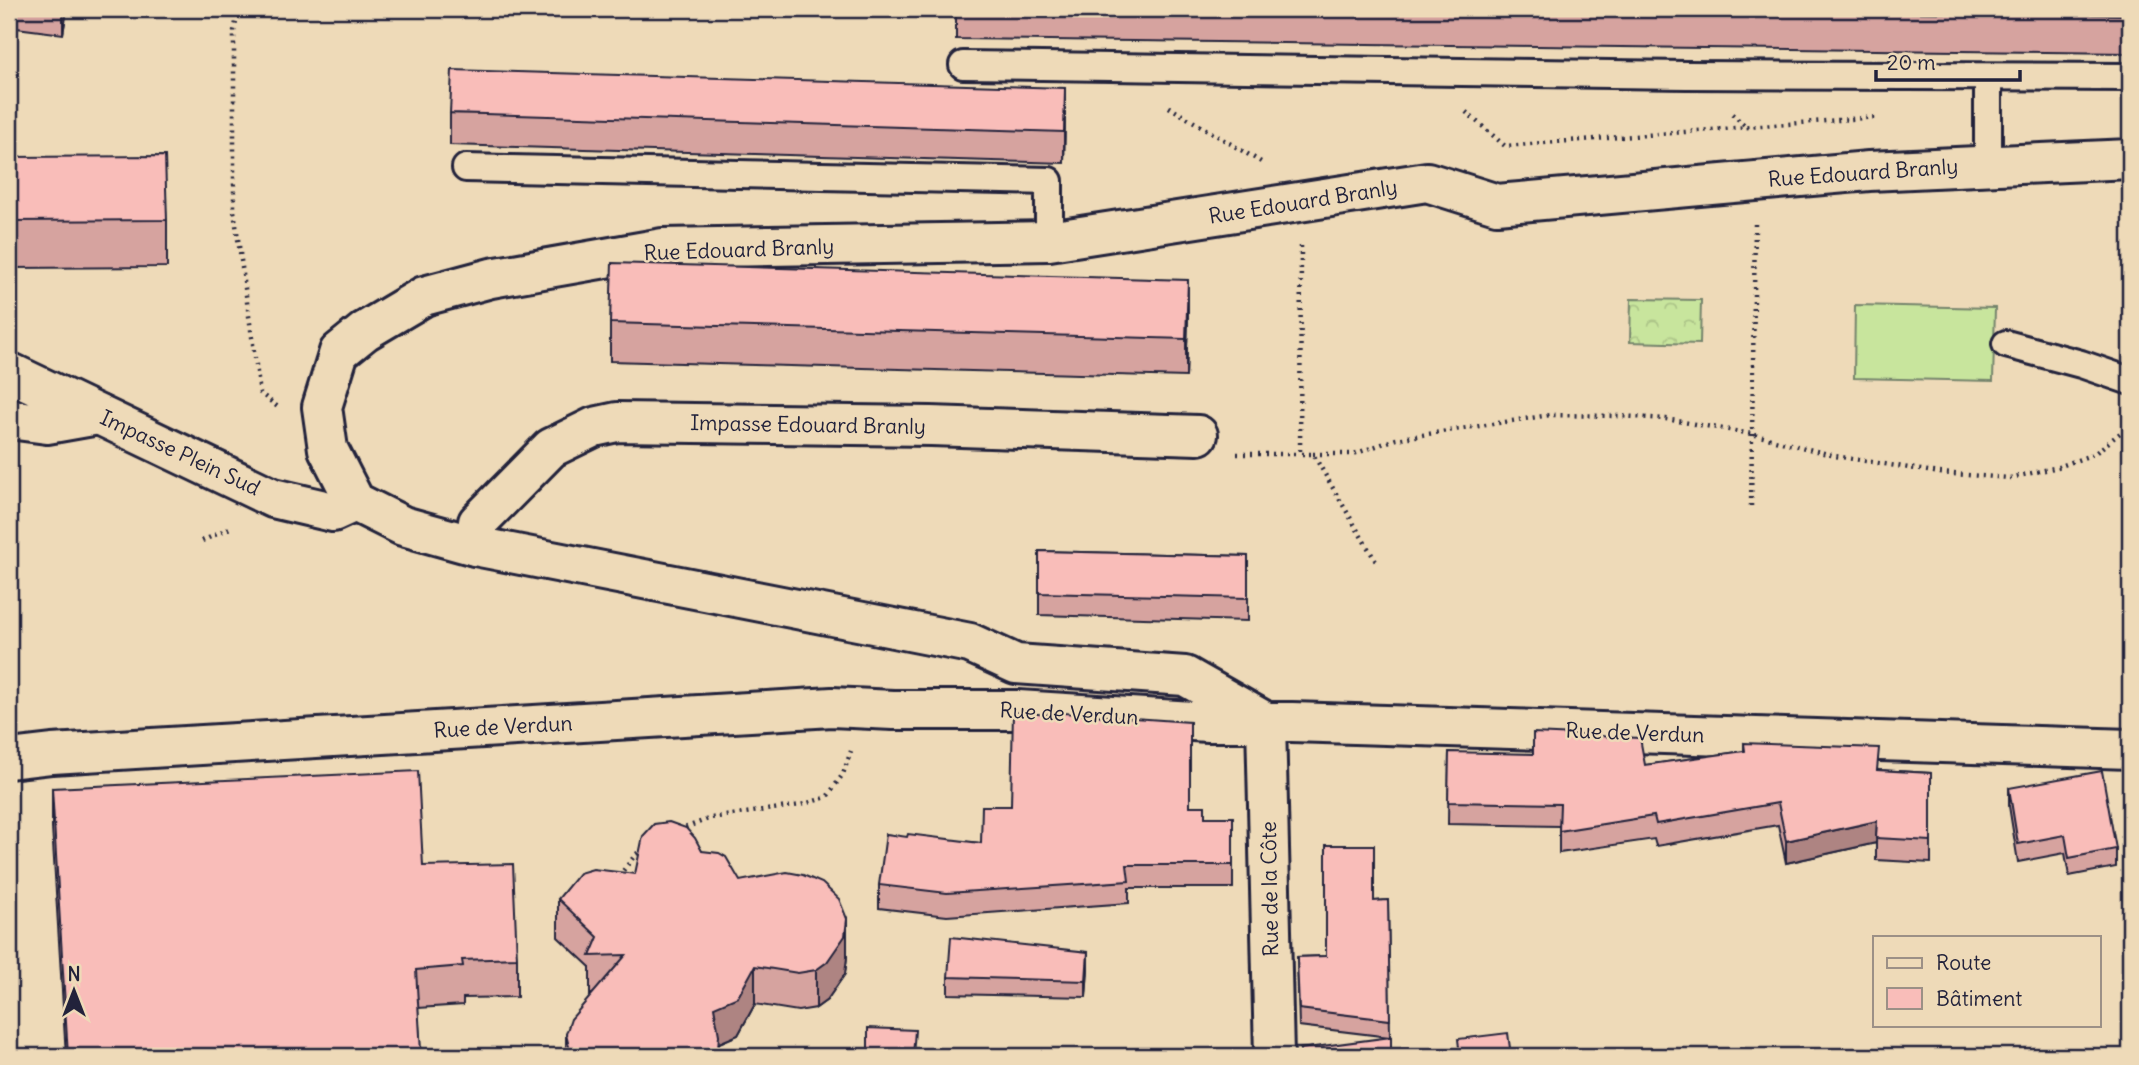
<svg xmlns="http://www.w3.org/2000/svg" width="2139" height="1065" viewBox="0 0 2139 1065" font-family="Delius,sans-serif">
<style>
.forest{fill:url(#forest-crowns);stroke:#75846c;stroke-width:2}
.pitch{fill:#c8e59d;stroke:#75846c;stroke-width:2}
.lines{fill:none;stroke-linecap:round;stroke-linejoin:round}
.lane-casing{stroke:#22223b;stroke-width:32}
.street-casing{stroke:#22223b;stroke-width:44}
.path{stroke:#22223b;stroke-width:4.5;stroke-dasharray:2 5;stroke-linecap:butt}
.lane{stroke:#eedab8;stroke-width:26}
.street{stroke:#eedab8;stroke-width:38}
.wall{fill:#d6a39f;stroke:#22223b;stroke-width:2}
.shaded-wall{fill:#ae8482;stroke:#22223b;stroke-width:2}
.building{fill:#f9bdb9;stroke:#22223b;stroke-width:2}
.labels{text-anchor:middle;stroke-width:5;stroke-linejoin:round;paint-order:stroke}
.street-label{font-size:21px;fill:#22223b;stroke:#eedab8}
</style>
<defs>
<pattern id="forest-crowns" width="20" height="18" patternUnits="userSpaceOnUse" patternTransform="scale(1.75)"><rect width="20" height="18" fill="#c8e59d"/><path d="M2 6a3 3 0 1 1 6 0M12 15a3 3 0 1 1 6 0" fill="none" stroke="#acc488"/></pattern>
</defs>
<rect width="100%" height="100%" fill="#eedab8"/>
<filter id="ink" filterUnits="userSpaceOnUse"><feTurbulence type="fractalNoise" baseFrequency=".0143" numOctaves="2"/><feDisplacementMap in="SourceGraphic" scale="14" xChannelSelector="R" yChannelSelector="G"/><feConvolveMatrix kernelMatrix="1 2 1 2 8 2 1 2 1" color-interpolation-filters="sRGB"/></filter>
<g filter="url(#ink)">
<polygon class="forest" points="1631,299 1701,300 1700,344 1630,342"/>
<polygon class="pitch" points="1855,305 1995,308 1993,381 1854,378"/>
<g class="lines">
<defs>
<g id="lane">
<polyline points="963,65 1686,75 2130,77"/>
<polyline points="1988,77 1988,165"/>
<polyline points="466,168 1049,181 1049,241"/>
<polyline points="2006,344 2081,364 2130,381"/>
</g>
<g id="street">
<polyline points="9,372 273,498 333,512 355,502"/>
<polyline points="9,419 47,424 98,415"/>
<polyline points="475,546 478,522 551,448 594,427 617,422 931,426 1198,435"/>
<polyline points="1266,722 1185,676 1016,664 970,643 475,546 403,526 355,502 328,449 322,407 339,352 365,331 424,296 491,278 663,248 1049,241 1427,182 1497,204 1869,171 2130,159"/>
<polyline points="1266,722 1274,1056"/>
<polyline points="9,759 52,754 832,707 893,710 1018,710 1208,722 1292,722 2130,749"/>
</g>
</defs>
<use href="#lane" class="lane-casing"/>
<use href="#street" class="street-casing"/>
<g class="path">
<polyline points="239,9 234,31 234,211 260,393 279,408"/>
<polyline points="1169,107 1261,162"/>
<polyline points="1466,112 1505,146 1877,117"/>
<polyline points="1732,114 1747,127"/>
<polyline points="1301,246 1300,454 1313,454 1378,565"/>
<polyline points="1237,454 1300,454"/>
<polyline points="1313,454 1354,454 1396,439 1550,415 1619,416 1666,419 1752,434 1835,456 1940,473 2010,478 2058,467 2094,454 2130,425"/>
<polyline points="1751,506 1755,224"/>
<polyline points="202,541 230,528"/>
<polyline points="679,830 711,818 801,805 827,797 843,774 851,751"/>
<polyline points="619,876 636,854 644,849"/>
</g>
<use href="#lane" class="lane"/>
<use href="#street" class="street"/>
</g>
<g class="wall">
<polygon points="9,9 67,9 63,34 9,27"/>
<polygon points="956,9 2130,9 2130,53 956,39"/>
<polygon points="450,113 1065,119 1064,163 450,145"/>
<polygon points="9,157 167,220 167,267 9,268"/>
<polygon points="1188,318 1186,377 610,361 610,323"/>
<polygon points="1039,551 1248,556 1248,621 1039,615"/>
<polygon points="1744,743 1879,770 1931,773 1931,863 1876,860 1876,843 1786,863 1778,825 1656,846 1654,839 1559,853 1559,826 1448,824 1449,752 1645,765 1744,751"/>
<polygon points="52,788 423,866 517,958 517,997 463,998 463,1005 418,1008 421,1056 66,1056 52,827"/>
<polygon points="2009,788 2116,849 2116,867 2069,876 2065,853 2018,862 2009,806"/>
<polygon points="1011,806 1190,806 1205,817 1233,817 1233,888 1129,888 1129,903 947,916 879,908 879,885 907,837 981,843"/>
<polygon points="702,851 740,881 847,957 845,974 827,1000 816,1008 798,1011 755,1004 738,1035 719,1043 719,1056 566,1056 566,1034 592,994 590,995 590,967 558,937 558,899 635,874"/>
<polygon points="1388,900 1390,1037 1299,1026 1297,957 1326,956 1374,901"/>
<polygon points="1088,969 1086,997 948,994 948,977"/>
</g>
<g class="shaded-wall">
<polygon points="63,9 67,9 63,34"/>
<polygon points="1065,88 1065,119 1064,163 1064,132"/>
<polygon points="1188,280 1188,318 1186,377 1186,339"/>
<polygon points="1877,821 1876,843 1786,863 1786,841"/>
<polygon points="847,919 847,957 845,974 827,1000 816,1008 816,970"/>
<polygon points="1088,952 1088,969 1086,997 1086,981"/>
<polygon points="755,966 755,1004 738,1035 719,1043 719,1056 713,1056 714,1007"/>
</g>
<g class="building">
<polygon points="1616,9 2130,9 2130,15"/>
<polygon points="452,70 1065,88 1064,132 450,113"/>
<polygon points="165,156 167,220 9,221 9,157"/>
<polygon points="612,263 1188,280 1186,339 610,323"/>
<polygon points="1039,551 1248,556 1248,598 1039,593"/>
<polygon points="1013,712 1049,715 1049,712 1190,722 1190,806 1205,806 1205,817 1233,817 1233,865 1127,865 1129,881 947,893 879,885 886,834 907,837 908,834 981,843 982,806 1011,806"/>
<polygon points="1533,733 1640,738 1645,765 1745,751 1744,743 1879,748 1877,770 1931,773 1931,841 1876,838 1877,821 1786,841 1778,803 1656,824 1654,816 1559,831 1560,804 1448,802 1449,752 1533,754"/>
<polygon points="418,771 423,866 513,864 517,958 462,960 463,966 416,970 421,1052 329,1056 68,1056 52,788"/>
<polygon points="2102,771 2116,849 2069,858 2065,835 2018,844 2009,788"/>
<polygon points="669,822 686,828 695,838 702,851 719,853 726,857 740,881 787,872 803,875 822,883 839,899 847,919 845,936 827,962 816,970 798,973 755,966 738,997 714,1007 719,1035 718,1049 713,1056 576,1056 569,1047 566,1034 571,1019 626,955 590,956 598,937 558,899 579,873 593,869 635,874 643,836 654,824"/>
<polygon points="1326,845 1374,845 1374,901 1388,900 1390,1020 1299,1009 1297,957 1326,956"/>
<polygon points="951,937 1088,952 1086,981 948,977"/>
<polygon points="868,1028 915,1030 913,1056 868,1056"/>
<polygon points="1508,1033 1511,1056 1460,1056 1458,1039"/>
<polygon points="1391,1037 1391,1056 1300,1056 1300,1049"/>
</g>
</g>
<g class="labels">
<g class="street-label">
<text transform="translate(1863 173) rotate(-4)" y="7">Rue Edouard Branly</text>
<text transform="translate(1303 202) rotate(-9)" y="7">Rue Edouard Branly</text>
<text transform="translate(739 250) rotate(-2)" y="7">Rue Edouard Branly</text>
<text transform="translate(808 425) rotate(1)" y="7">Impasse Edouard Branly</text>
<text transform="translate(180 453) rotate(25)" y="7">Impasse Plein Sud</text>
<text transform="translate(1069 714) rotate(3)" y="7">Rue de Verdun</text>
<text transform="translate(503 727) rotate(-3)" y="7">Rue de Verdun</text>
<text transform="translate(1635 733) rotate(2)" y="7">Rue de Verdun</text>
<text transform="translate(1270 889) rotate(-91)" y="7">Rue de la Côte</text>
</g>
</g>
<rect width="2139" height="1065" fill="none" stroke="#eedab8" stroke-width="35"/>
<rect x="18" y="18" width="2104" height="1030" fill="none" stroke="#22223b" stroke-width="2.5" filter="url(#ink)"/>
<rect x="1873" y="936" width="228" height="91" fill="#eedab8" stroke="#9c9086" stroke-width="2"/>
<rect x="1887" y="958" width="35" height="10" fill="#eedab8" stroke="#9c9086" stroke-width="2"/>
<text x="1936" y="970" font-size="21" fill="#22223b">Route</text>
<rect x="1887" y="988" width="35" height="21" fill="#f9bdb9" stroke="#9c9086" stroke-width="2"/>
<text x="1936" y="1006" font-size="21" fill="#22223b">Bâtiment</text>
<g transform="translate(74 991)" stroke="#eedab8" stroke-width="5" paint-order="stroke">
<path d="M0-5L12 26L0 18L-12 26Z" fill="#22223b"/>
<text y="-10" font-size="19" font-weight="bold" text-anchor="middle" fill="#22223b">N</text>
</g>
<path d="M1876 70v10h144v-10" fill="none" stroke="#22223b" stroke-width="3.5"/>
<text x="1887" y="70" font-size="21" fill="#22223b" stroke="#eedab8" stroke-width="5" paint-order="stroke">20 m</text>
</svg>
